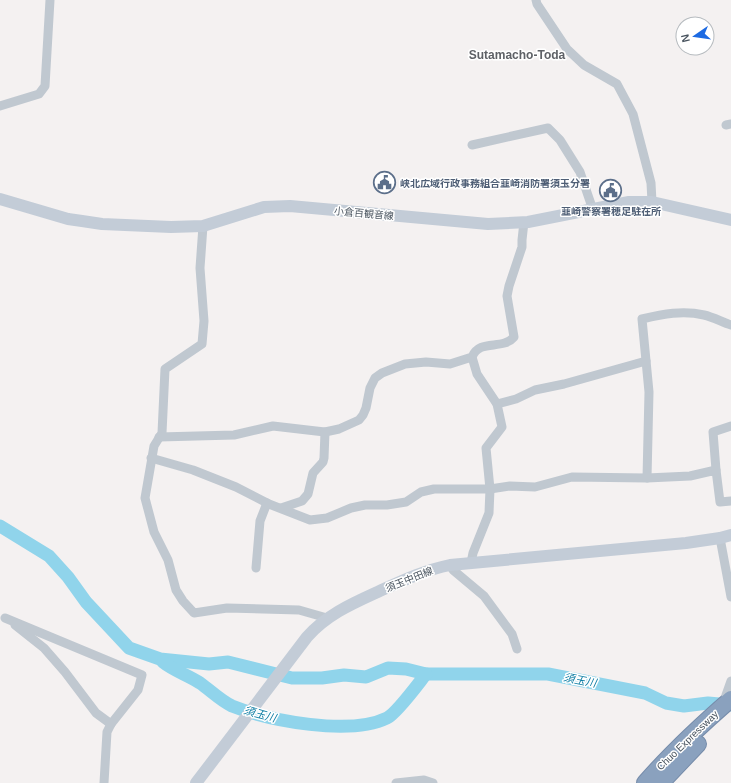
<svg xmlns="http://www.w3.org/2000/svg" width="731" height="783" viewBox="0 0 731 783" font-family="Helvetica,'Noto Sans JP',sans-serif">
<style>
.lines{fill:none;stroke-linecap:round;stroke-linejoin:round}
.river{stroke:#90d4eb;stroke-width:13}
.highway-casing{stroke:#768caa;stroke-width:18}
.street{stroke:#c0c8d0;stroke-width:9}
.secondary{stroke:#c3ccd7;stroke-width:12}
.highway{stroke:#8aa1be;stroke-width:16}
.labels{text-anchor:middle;stroke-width:3;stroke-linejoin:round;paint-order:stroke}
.service-label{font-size:10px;font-weight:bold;fill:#4e5e75;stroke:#fff;text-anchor:start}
.street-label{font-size:10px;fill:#49545f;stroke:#fff}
.water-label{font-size:11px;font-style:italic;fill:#0f7ea4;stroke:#fff}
.quarter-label{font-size:12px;font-weight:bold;fill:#5e6166;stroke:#fff}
</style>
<rect width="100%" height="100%" fill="#f4f1f1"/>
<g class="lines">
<g class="river">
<polyline points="0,526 49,556 68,577 86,602 129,648 160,659 209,664 228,662 292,678 322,678 344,675 366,677 388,668 406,669 426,674 548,674 645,693 666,703 684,706 708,703 731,705"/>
<path d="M163,662C174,671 188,675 200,683C210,690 221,701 232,706C270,721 350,736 387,718C397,713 418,684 426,674"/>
</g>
<defs>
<g id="highway">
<path d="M645,783C671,753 701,725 731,699"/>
<polyline points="661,783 698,744"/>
</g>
</defs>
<use href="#highway" class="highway-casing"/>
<g class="street">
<polyline points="536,0 537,4 567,49 584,65 617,84 633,114 651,183 652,202"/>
<polyline points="0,106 39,94 45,86 50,0"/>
<polyline points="726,125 731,124"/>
<polyline points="472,145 548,128 560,140 580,172 593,210"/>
<polyline points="203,226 200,268 204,321 202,344 165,369 162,433 154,446 145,498 154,532 168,560 176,590 183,601 194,613 227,608 299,610 327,618"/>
<polyline points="497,404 516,399 535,390 564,384 646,361"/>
<path d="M159,437L234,435L273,426L316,431L325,432L339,429L359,420L363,415L366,408L370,388L375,378L382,373L405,364L426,362L450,364L472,357C480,338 502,351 514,337L507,296L509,286L522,247V240L524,222"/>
<polyline points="151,458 193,470 236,487 269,504 310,520 327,518 351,508 365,505 387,505 406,502 421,492 434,489 490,489 510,486 535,487 572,477 647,478 690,476 716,470 720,502 731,501"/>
<polyline points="716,470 713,432 731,426"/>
<path d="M647,478L649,392L642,319C663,314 683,310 704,315C713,317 722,322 731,325"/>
<polyline points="281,508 302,501 308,494 313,473 323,462 324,458 325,432"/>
<polyline points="720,538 731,597"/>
<polyline points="471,563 473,553 489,513 490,489 486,448 502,427 497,404 477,374 472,357"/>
<polyline points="450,565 453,570 484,596 512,634 517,649"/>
<polyline points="256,568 260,521 267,503"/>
<polyline points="5,618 142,675 138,690 111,724 107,732 104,783"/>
<polyline points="15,625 44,648 65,672 96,713 111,724"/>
<polyline points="731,681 726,695 731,696"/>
<polyline points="396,783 424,780 433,783"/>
</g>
<g class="secondary">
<polyline points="0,199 68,219 82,221 102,224 171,227 203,226 264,207 290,206 488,224 528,222 629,202 652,202 731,220"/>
<path d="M196,783L307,637C328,613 356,602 384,589C406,579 426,570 450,565L686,543L720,538L731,535"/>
</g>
<use href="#highway" class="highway"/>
</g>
<defs>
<symbol id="civic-ring" viewBox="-11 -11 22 22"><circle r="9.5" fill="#fff" stroke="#5c6f8a" stroke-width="1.5"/><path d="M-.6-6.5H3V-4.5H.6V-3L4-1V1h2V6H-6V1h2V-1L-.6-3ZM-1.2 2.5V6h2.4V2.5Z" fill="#5c6f8a"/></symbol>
</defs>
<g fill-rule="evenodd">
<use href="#civic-ring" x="372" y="170" width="25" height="25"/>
<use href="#civic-ring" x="598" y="178" width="25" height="25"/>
</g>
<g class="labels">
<g class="service-label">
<text x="400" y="187">峡北広域行政事務組合韮崎消防署須玉分署</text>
<text x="611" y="215" text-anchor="middle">韮崎警察署穂足駐在所</text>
</g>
<g class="street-label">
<text transform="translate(364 213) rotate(5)" y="4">小倉百観音線</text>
<text transform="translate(409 579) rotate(-22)" y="4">須玉中田線</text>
<text transform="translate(687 740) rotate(-44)" y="4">Chuo Expressway</text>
</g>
<g class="water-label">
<text transform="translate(580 680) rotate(11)" y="4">須玉川</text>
<text transform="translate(260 714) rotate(15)" y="4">須玉川</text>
</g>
<g class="quarter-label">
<text x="517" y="59">Sutamacho-Toda</text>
</g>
</g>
<g transform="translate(695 36) rotate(257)"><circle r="19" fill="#ffffff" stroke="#b6bbbf"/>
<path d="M0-3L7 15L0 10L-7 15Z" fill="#1d6ae2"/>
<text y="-6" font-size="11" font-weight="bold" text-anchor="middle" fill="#49545f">N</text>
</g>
</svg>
